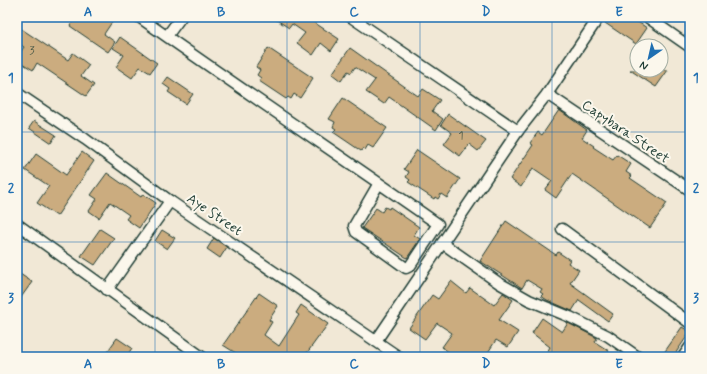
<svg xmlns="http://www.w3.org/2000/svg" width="707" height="374" viewBox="0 0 707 374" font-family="Mynerve,sans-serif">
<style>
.building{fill:#cbac7f;stroke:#1f3d34}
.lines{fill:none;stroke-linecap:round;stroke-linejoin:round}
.minor-casing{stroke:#1f3d34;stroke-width:13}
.minor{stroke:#fbf7ec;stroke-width:10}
.grid{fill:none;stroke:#1f6fb2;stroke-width:1;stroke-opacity:0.55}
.labels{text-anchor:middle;stroke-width:4;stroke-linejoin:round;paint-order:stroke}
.number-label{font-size:12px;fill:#4a5947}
.street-label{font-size:14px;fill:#1f3d34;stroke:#fbf7ec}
.neatline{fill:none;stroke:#1f6fb2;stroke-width:1.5}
.grid-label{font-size:13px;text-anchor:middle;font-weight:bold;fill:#1f6fb2}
</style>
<rect width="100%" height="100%" fill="#f1e8d6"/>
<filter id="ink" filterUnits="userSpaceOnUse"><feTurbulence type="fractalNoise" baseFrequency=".025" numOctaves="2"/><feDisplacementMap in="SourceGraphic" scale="8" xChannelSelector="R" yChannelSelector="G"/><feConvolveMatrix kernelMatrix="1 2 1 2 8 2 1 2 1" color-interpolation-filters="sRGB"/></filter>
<g filter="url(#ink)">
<g class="building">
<polygon points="76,17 79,17 87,22 91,17 105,17 112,22 104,34 115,42 108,52 70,26"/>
<polygon points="272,17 306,17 339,39 331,51 321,43 313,55 297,43 305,33 292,24 289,28"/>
<polygon points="609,17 630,17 647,28 636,44 605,23"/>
<polygon points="17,26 68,60 73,53 89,65 81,76 94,85 86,96 37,63 33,70 17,60 17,57 24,47 17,42"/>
<polygon points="120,37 157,63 150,73 140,67 132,78 116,67 124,55 113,48"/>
<polygon points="268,48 313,78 300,98 294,94 291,99 288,97 286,99 259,81 261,78 257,75 260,70 256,67"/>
<polygon points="350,48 418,96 423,89 440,100 432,111 443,119 436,130 389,97 384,104 366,92 375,80 355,67 351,73 348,71 341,81 332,74"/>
<polygon points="630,70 668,70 656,87"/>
<polygon points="168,77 193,94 186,104 168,92 170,89 163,84"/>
<polygon points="343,98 387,128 373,148 368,145 365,150 363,148 361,151 333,132 336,129 333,127 335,122 329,119"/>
<polygon points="559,110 587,130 582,138 594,146 593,147 613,160 617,155 631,164 626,172 632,176 630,178 667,203 650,228 572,174 556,198 545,190 552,181 533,168 521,187 510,179 533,145 530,143 538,132 542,135"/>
<polygon points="448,114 486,141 478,151 469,144 460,156 444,144 452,133 441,125"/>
<polygon points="34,121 56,135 51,143 29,128"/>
<polygon points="417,150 460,179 447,198 441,194 438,199 435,197 434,199 408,182 410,180 406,177 409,172 404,169"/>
<polygon points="82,152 94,161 57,216 37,203 49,186 25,170 36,154 66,175"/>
<polygon points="107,173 141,197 143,194 156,203 139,228 126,219 129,215 110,202 99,218 89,211 97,199 91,195"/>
<polygon points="385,207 389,209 390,207 419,227 414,235 420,239 407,258 362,228 376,208 382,212"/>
<polygon points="506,221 556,255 558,252 570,260 568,263 579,270 570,283 613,314 608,321 579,300 572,311 547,300 541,296 543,294 540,292 542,289 527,280 522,288 480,261"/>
<polygon points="100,229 114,238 95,265 81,256"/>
<polygon points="162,230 175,238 167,249 155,241"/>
<polygon points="214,238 227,247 220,258 207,249"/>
<polygon points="17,272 32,282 17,303"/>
<polygon points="451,281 466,293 470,288 494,305 503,293 513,300 499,320 518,332 508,347 496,340 485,357 455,357 442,347 452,333 437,323 425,339 409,328 432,295 438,299"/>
<polygon points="259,293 278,306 269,320 272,322 264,335 279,346 297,318 299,315 296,313 301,305 328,324 304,357 242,357 223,345"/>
<polygon points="542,318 562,332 568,323 597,338 595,342 609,351 606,357 544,357 550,347 532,333"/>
<polygon points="682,327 690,332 677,351 673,357 661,357"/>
<polygon points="117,338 132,348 126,357 115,357 107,352"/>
</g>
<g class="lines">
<defs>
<g id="minor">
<path d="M139,17C238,87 339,155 438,224L410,266L406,268L356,232L354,226L379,183"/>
<polyline points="351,17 518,131"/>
<polyline points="647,17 690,47"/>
<polyline points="167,36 181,17"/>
<polyline points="17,93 85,139 170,201 399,357"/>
<polyline points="547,94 690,190"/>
<polyline points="17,224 202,357"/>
<polyline points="562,229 690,323"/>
<polyline points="442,243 499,283 529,300 570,317 608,336 638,357"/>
<polyline points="107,290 170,201"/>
<polyline points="376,341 518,131 547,94 599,17"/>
<polyline points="683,357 690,347"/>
</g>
</defs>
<use href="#minor" class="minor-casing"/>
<use href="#minor" class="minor"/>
</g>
</g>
<path class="grid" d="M155,17V357M287,17V357M420,17V357M552,17V357M17,132H690M17,242H690"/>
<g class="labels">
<g class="number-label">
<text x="32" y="54">3</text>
<text x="461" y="139">1</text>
</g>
<g class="street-label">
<text transform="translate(626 131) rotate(34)" y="5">Capybara Street</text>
<text transform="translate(215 214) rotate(34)" y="5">Aye Street</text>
</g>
</g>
<rect width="707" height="374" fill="none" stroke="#fbf7ec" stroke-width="44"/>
<g transform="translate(649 58) rotate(214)"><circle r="19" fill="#fbf7ec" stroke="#a3ada2"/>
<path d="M0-3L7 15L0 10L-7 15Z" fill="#1f6fb2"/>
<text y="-6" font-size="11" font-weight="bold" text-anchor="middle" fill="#1f3d34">N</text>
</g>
<rect x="22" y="22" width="663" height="330" class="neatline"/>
<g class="grid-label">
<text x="88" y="16">A</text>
<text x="221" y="16">B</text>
<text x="354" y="16">C</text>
<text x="486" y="16">D</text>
<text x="619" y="16">E</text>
<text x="11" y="82">1</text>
<text x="696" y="82">1</text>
<text x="11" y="192">2</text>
<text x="696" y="192">2</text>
<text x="11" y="302">3</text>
<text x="696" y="302">3</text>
<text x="88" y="368">A</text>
<text x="221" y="368">B</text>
<text x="354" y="368">C</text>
<text x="486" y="368">D</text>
<text x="619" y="368">E</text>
</g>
</svg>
